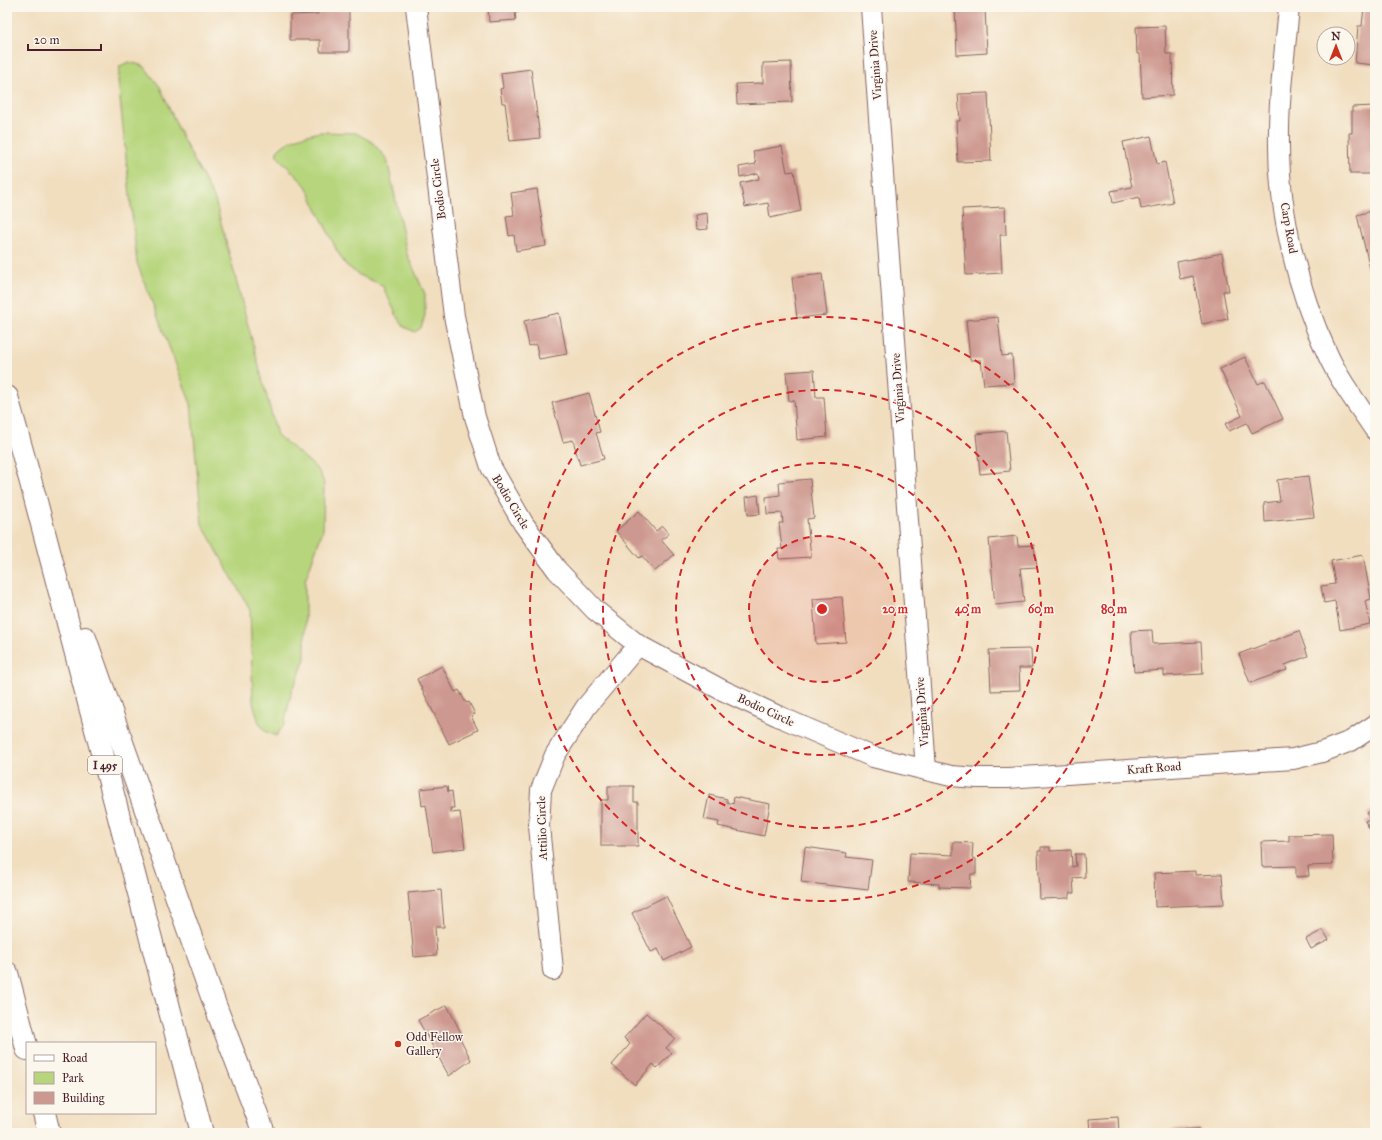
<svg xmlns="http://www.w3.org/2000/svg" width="1382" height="1140" viewBox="0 0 1382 1140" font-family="'IM FELL Great Primer',serif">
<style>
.green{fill:#b6d57c;stroke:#807a54}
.building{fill:#cd988f}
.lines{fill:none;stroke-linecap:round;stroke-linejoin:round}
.street-casing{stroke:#84625f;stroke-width:22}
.highway-casing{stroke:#84625f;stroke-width:24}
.street{stroke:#fff;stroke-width:20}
.highway{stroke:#fff;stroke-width:22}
.ring{fill:none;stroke:#d62828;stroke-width:2;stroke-dasharray:7 5}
.poi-dot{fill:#c8321e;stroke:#fbf7ec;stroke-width:1.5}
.labels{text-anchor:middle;stroke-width:3;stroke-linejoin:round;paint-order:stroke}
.shield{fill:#fbf7ec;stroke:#7f6065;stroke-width:1}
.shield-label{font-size:11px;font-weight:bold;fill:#4a1f2b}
.street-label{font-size:12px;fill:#4a1f2b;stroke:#fbf7ec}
.poi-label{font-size:12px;fill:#4a1f2b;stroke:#fbf7ec;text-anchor:start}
.centre{fill:#d62828;stroke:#fbf7ec;stroke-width:2}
.ring-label{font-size:12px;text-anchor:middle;font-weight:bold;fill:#d62828;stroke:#fbf7ec;stroke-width:3;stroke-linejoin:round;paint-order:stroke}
</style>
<rect width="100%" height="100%" fill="#fbf7ec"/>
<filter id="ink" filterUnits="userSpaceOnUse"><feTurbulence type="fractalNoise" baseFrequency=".025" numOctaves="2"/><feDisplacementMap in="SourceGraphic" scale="8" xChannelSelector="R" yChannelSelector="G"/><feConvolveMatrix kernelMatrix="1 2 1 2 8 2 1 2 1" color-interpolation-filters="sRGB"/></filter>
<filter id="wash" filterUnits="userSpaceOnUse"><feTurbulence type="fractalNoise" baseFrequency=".012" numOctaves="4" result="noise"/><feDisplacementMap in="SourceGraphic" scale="16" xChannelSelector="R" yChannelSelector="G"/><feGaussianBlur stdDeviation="0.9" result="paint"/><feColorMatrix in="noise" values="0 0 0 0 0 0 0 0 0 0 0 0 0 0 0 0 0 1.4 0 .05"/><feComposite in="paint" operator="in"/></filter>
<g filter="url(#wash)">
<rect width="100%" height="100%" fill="#f1debf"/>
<g class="green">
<polygon points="129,62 144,66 160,87 182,137 215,200 277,435 312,464 320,473 324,483 323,530 305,581 305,659 298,678 292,689 284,725 276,736 266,732 259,723 253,702 250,610 202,524 191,404 137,263 118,80 120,66"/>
<path d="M320,132L356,133L372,142L387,159L407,254L425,294V315L421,328L415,332L404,327L397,316L382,285L359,275L346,265L337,251L306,186L277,156V151C290,138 303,136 320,132Z"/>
</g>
<g id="blocks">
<g class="building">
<polygon points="488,7 518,7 519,12 515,12 516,20 489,22"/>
<polygon points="955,7 985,7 987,53 957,55"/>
<polygon points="1364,7 1375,7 1375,65 1355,63 1358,26 1362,26"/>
<polygon points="318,10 349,10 349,52 320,52 320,40 290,40 290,15 318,14"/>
<polygon points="1165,26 1166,54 1172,54 1173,95 1142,97 1140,54 1137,54 1136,27"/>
<polygon points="791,62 792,102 737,104 736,84 763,83 763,63"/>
<polygon points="531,69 540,138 510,141 505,103 502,103 500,89 503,88 501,73"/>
<polygon points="988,93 991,161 958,162 956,121 960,121 958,94"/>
<polygon points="1375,106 1375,174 1350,174 1349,133 1352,133 1352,107"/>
<polygon points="1151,136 1157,164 1165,162 1173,203 1141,209 1139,197 1113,203 1111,191 1132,187 1123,142"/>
<polygon points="782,146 787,172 794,171 801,211 770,218 768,203 745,207 740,183 759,179 758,173 740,177 739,167 756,164 753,151"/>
<polygon points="537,189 546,246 516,251 514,235 509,236 506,216 514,215 511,193"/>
<polygon points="1005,207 1006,235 1000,235 1002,273 966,275 962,209"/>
<polygon points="1375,210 1375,280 1373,281 1357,215"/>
<polygon points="707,213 708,229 696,230 695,215"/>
<polygon points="1222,253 1229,291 1223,291 1228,319 1202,324 1193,276 1180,279 1177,262"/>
<polygon points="822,274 827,315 797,318 792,278"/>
<polygon points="559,313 567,354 539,359 536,344 529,346 524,321"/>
<polygon points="998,317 1002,356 1012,355 1014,383 984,385 981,360 970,360 966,320"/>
<polygon points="1245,357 1258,384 1265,381 1283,419 1252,433 1247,423 1229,431 1225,424 1242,416 1220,369"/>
<polygon points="814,370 816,397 824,397 827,437 797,440 794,400 789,401 786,372"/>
<polygon points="589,393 600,432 596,433 604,459 580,465 573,440 563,442 552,403"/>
<polygon points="1006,431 1010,471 980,474 976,434"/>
<polygon points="1308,476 1314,517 1265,522 1264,503 1280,501 1277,480"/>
<polygon points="810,479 814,518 807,519 811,557 779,559 778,549 782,549 779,523 783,523 782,513 767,514 766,497 780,495 779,482"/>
<polygon points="758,495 760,514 748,515 746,497"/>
<polygon points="639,511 656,531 662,526 669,534 661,540 674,555 655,571 642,556 639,558 616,531"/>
<polygon points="1017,536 1018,546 1034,545 1037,567 1020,568 1024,602 995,605 989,539"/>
<polygon points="1363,555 1371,599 1365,601 1370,624 1340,630 1335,601 1324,603 1321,586 1335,584 1331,561"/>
<polygon points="842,597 846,642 816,644 813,599"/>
<polygon points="1152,630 1153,644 1201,642 1203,674 1164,676 1164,670 1134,672 1131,631"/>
<polygon points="1299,631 1308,656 1285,665 1287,670 1250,683 1239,654"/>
<polygon points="1031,649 1032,668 1019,668 1020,690 991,691 989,650"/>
<polygon points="442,666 455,692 459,690 466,703 469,702 475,714 471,716 478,730 449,744 417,679"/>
<polygon points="447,786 448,792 452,791 454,808 450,808 451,813 460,812 465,848 433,852 426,805 422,806 420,789"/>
<polygon points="608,786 634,786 634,802 638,802 638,846 601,846 601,800 608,800"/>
<polygon points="709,795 727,799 727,802 733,804 734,797 770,804 764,836 718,826 719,822 704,819"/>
<polygon points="1375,809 1375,839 1365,821 1370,819 1367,813"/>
<polygon points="1332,834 1333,865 1308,866 1309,876 1296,877 1296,866 1262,867 1261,842 1289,841 1289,835"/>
<polygon points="953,842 973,843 972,858 976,859 976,874 971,874 970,888 939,887 939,884 908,882 910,853 953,855"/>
<polygon points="805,847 847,853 846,857 872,860 868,890 801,882"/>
<polygon points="1041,847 1050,847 1050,851 1071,850 1072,867 1076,866 1075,854 1084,854 1085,877 1073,878 1074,893 1069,893 1069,898 1040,899 1038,851 1041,851"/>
<polygon points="1195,871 1195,875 1222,874 1224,904 1155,907 1154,873"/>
<polygon points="441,890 444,927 435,927 437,955 414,957 408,893"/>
<polygon points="666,896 691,947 664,961 658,949 651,952 632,913"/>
<polygon points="1323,930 1329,940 1311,949 1306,939"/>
<polygon points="447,1005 462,1035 459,1036 471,1060 449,1076 418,1020"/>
<polygon points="646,1013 675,1038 666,1048 672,1053 657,1068 653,1064 635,1085 612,1065 630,1044 624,1038"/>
<polygon points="1118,1117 1119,1133 1090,1133 1089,1119"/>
<polygon points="1199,1129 1199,1133 1171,1133 1171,1130"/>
</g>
</g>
</g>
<g filter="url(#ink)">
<use href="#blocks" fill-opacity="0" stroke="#84625f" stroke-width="1"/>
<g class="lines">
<defs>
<g id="street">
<polyline points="416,7 454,316 475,417 491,467 523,523 557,570 595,610 638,645 720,689 778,716 873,757 951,776 977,778 1008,778 1293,759 1322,752 1351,741 1375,725"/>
<polyline points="871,7 926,770"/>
<path d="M1289,7C1285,53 1278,99 1279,146C1279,213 1298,292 1327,353C1339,380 1358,405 1375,430"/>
<polyline points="553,970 539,826 541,790 555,755 586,707 638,645"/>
</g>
<g id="highway">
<polyline points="7,397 33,490 202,1133"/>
<polyline points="85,638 215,1005 264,1133"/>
<polyline points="7,973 27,1049"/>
<polyline points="44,1113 49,1133"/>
</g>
</defs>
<use href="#street" class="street-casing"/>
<use href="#highway" class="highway-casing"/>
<use href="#street" class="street"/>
<use href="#highway" class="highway"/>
</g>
</g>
<circle cx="822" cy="609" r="73" fill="#d62828" fill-opacity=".12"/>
<g class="ring">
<circle cx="822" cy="609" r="73"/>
<circle cx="822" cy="609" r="146"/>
<circle cx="822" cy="609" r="219"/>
<circle cx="822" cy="609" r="292"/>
</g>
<circle class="poi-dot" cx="398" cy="1044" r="4"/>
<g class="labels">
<rect class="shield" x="88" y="756" width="34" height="18" rx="3"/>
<g class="shield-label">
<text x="105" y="769">I 495</text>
</g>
<g class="street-label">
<text transform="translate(875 65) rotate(-94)" y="4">Virginia Drive</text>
<text transform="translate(438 189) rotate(-97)" y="4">Bodio Circle</text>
<text transform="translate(1289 228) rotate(80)" y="4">Carp Road</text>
<text transform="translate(898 388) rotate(-94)" y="4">Virginia Drive</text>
<text transform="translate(511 502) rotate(59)" y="4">Bodio Circle</text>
<text transform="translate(766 710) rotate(25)" y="4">Bodio Circle</text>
<text transform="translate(922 712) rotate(-94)" y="4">Virginia Drive</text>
<text transform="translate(1154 768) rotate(-4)" y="4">Kraft Road</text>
<text transform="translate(542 828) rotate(-92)" y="4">Attilio Circle</text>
</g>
<g class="poi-label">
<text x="406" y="1041">Odd Fellow<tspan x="406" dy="14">Gallery</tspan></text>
</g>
</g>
<circle cx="822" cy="609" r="6" class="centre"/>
<g class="ring-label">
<text x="895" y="613">20 m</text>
<text x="968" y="613">40 m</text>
<text x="1041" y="613">60 m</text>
<text x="1114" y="613">80 m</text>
</g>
<rect width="1382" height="1140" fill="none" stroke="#fbf7ec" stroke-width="24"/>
<rect x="26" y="1042" width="130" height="72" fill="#fbf7ec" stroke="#b4a19f"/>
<rect x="34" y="1055" width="20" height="6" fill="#ffffff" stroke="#b4a19f"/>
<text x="62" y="1062" font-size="12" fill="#4a1f2b">Road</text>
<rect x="34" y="1072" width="20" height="12" fill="#b6d57c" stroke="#b4a19f"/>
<text x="62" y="1082" font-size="12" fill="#4a1f2b">Park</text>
<rect x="34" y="1092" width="20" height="12" fill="#cd988f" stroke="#b4a19f"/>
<text x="62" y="1102" font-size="12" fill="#4a1f2b">Building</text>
<g transform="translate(1336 46)"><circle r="19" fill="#fbf7ec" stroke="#b4a19f"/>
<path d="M0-3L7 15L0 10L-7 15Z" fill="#c8321e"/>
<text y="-6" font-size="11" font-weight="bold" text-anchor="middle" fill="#4a1f2b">N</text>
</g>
<path d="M28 44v6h73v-6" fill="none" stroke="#4a1f2b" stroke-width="2"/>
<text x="34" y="44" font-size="12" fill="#4a1f2b" stroke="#fbf7ec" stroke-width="3" paint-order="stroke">20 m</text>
</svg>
